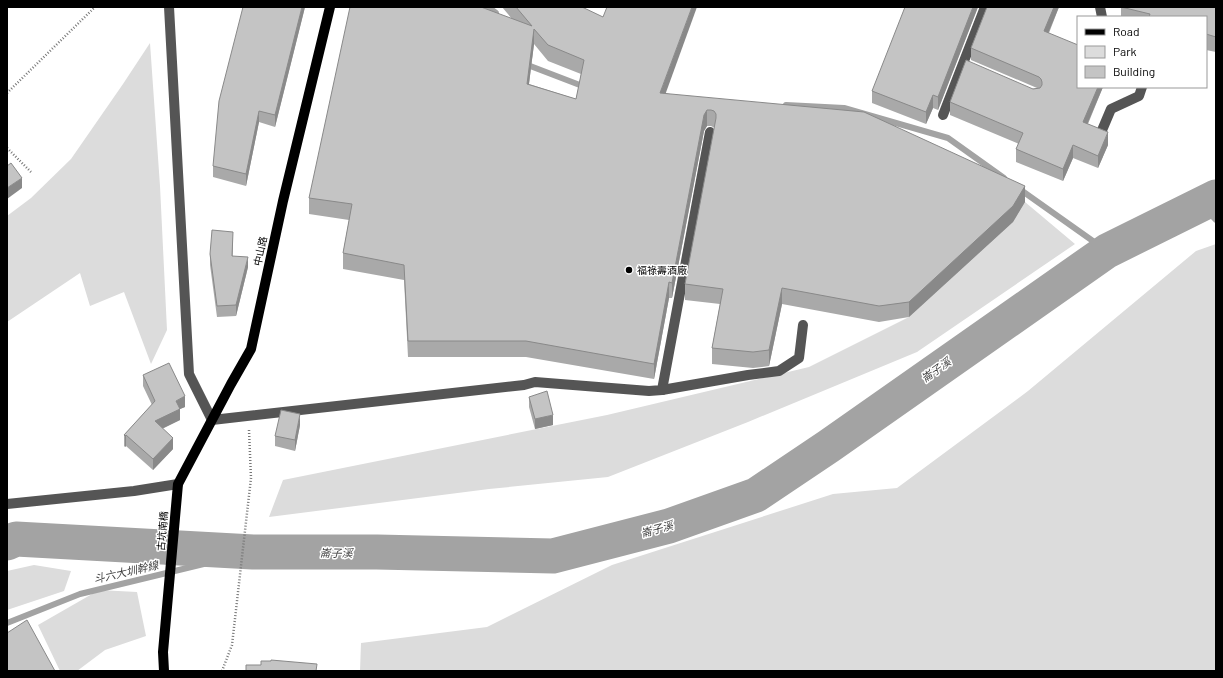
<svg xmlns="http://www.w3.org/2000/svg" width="1223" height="678" viewBox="0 0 1223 678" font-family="Barlow,'Noto Sans TC',sans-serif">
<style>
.green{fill:#dcdcdc}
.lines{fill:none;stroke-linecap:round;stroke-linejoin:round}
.stream{stroke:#a3a3a3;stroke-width:6}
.river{stroke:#a3a3a3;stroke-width:35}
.path{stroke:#777;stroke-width:2.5;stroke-dasharray:1 2;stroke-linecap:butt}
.minor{stroke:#555;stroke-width:10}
.major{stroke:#000;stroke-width:10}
.wall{fill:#a9a9a9;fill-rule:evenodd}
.shaded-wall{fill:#898989}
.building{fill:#c4c4c4;stroke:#898989;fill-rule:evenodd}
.poi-dot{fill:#000;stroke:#fff;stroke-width:1.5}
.labels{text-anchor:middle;stroke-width:3;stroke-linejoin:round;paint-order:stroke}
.street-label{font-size:10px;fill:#000;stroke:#fff}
.poi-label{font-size:10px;fill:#000;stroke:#fff;text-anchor:start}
.water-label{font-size:11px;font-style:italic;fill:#444;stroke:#fff}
</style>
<rect width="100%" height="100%" fill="#fff"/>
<g class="green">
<polygon points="150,43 160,186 167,330 151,364 124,292 90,306 80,273 7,322 7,216 31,198 71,159 123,84"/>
<polygon points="1025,202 1075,244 917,352 748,422 608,477 489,489 269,517 283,480 607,415 809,367 909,317 1013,222"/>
<polygon points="1216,244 1216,671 360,671 361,643 487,627 612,565 833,494 897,488 1028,391 1196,251"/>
<polygon points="34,565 71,571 64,591 7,610 7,571"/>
<polygon points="99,590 137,592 146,636 105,650 77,671 60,671 38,625"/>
</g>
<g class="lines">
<g class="stream">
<polyline points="488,7 496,13 496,18"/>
<polyline points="525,64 585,87"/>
<polyline points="786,105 844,108 948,138 1004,178"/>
<polyline points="1018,188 1107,251"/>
<polyline points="1201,204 1216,220"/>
<polyline points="7,623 80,594 253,552"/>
</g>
<polyline class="river" points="7,543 16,539 253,552 377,552 553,556 669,526 756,495 829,446 1107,251 1216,197"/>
<g class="path">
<polyline points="7,93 95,7"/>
<polyline points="7,148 31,172"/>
<polyline points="222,671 232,645 251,478 249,430"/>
</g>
<g class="minor">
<polyline points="169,7 189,374 212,420 524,385 535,382 649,391 662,390 710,132"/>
<polyline points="1100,7 1102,17"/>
<polyline points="943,115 985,7"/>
<polyline points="1100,135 1111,109 1139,96 1142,87"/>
<polyline points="662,390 748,375 779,371 799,358 803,325"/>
<polyline points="7,504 134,491 178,484"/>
</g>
<polyline class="major" points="164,671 163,652 178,484 231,384 251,349 283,201 330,7"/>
</g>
<g class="wall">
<polygon points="305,7 275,127 259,122 246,186 213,177 213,166"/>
<path d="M502,7H582L666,93L1025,202L1013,222L909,317L879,322L782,304L769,366L753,368L712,364V348L720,304L685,300V284L715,128L711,126H707L704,131L672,298H669L654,379L526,357H408L404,280L343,269V253L349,220L309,214V198L512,19ZM534,44L548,61L581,74L576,99L529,84Z"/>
<polygon points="978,7 938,110 933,108 926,124 872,103 872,91"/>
<polygon points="987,7 1059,7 1049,33 1078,87 1103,87 1088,124 1108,145 1098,168 1073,158 1063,181 1016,162 1016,149 1019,144 950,115 950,102 1037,88 971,60 971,48"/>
<polygon points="1121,7 1216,7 1216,52 1206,50 1206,17 1121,17"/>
<polygon points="233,243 232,256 248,267 236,316 217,317 210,265 210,254"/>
<polygon points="143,375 185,407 180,409 180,420 162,429 173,449 153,470 126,446 125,447 124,446 124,435 152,405 143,386"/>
<polygon points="529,397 553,425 535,429 529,407"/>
<polygon points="300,425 295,451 275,446 275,436"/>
</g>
<g class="shaded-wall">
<polygon points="302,7 305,7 275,127 275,115"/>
<polygon points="692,7 697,7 660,109 660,93"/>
<polygon points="973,7 978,7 938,110 938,97"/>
<polygon points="1054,7 1059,7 1044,43 1044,31"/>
<polygon points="534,29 534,44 527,99 527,84"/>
<polygon points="1098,87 1103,87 1083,134 1083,122"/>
<polygon points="933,95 933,108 926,124 926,112"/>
<polygon points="707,110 707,126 704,131 672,298 672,283 704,115"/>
<polygon points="259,111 259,122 246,186 246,174"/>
<polygon points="1108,132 1108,145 1098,168 1098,156"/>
<polygon points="1073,145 1073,158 1063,181 1063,169"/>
<polygon points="22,178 22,188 7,199 7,188"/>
<polygon points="1025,186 1025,202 1013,222 909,317 909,302"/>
<polygon points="233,232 233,243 232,267 232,256"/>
<polygon points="248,257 248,267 236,316 236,305"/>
<polygon points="669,282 669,298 654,379 654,364"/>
<polygon points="782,288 782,304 769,366 769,350"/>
<polygon points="185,396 185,407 180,409 180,420 155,432 155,421 176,401"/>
<polygon points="300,414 300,425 295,451 295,440"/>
<polygon points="553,415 553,425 535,429 535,419"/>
<polygon points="126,435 126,446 125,447 125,436"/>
<polygon points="173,438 173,449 153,470 153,459"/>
</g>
<g class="building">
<polygon points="243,7 302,7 275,115 259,111 246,174 213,166 219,101"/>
<path d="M350,7H481L532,26L516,7H582L603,17L607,7H692L660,93L864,112L1025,186L1013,206L909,302L879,306L782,288L769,350L753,352L712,348L723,289L685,284L716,118V114L714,111L711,110H707L704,115L672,283L669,282L654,364L526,341H408L404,265L343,253L352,204L309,198ZM534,29L548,45L584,60L576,99L527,84Z"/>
<polygon points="905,7 973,7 938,97 933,95 926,112 872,91"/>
<polygon points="987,7 1054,7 1044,31 1078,45 1078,87 1098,87 1083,122 1108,132 1098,156 1073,145 1063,169 1016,149 1023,133 950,102 966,60 1033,89 1040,88 1042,85 1042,82 1041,79 1039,77 971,48"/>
<polygon points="1121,7 1216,7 1216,37 1206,34 1206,17 1149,17 1150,14"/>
<polygon points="11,163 22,178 7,188 7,166"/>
<polygon points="212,230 233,232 232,256 248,257 236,305 217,306 210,254"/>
<polygon points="169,363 185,396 176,401 180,409 155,421 173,438 153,459 126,435 125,436 124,435 155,401 143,375"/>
<polygon points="547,391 553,415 535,419 529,397"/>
<polygon points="281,410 300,414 295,440 275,436"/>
<polygon points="27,620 55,671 7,671 7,633"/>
<polygon points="271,660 317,664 316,671 246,671 246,665 261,665 261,661 271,661"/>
</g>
<circle class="poi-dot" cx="629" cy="270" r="4"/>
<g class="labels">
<g class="street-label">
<text transform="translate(260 251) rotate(-78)" y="4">中山路</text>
<text transform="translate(162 531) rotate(-85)" y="4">古坑南橋</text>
</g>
<g class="poi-label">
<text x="637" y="274">福祿壽酒廠</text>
</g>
<g class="water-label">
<text transform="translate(936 370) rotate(-35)" y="4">崙子溪</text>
<text transform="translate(657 529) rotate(-15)" y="4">崙子溪</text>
<text transform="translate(336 553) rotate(1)" y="4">崙子溪</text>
<text transform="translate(126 572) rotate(-13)" y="4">斗六大圳幹線</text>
</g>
</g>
<rect width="1223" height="678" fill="none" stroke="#000000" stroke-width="16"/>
<rect x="1077" y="16" width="130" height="72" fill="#ffffff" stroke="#999999"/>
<rect x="1085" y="29" width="20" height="6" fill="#000000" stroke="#999999"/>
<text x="1113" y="36" font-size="12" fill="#000000">Road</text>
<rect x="1085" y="46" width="20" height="12" fill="#dcdcdc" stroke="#999999"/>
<text x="1113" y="56" font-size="12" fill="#000000">Park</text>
<rect x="1085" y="66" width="20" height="12" fill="#c4c4c4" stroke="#999999"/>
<text x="1113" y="76" font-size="12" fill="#000000">Building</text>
</svg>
